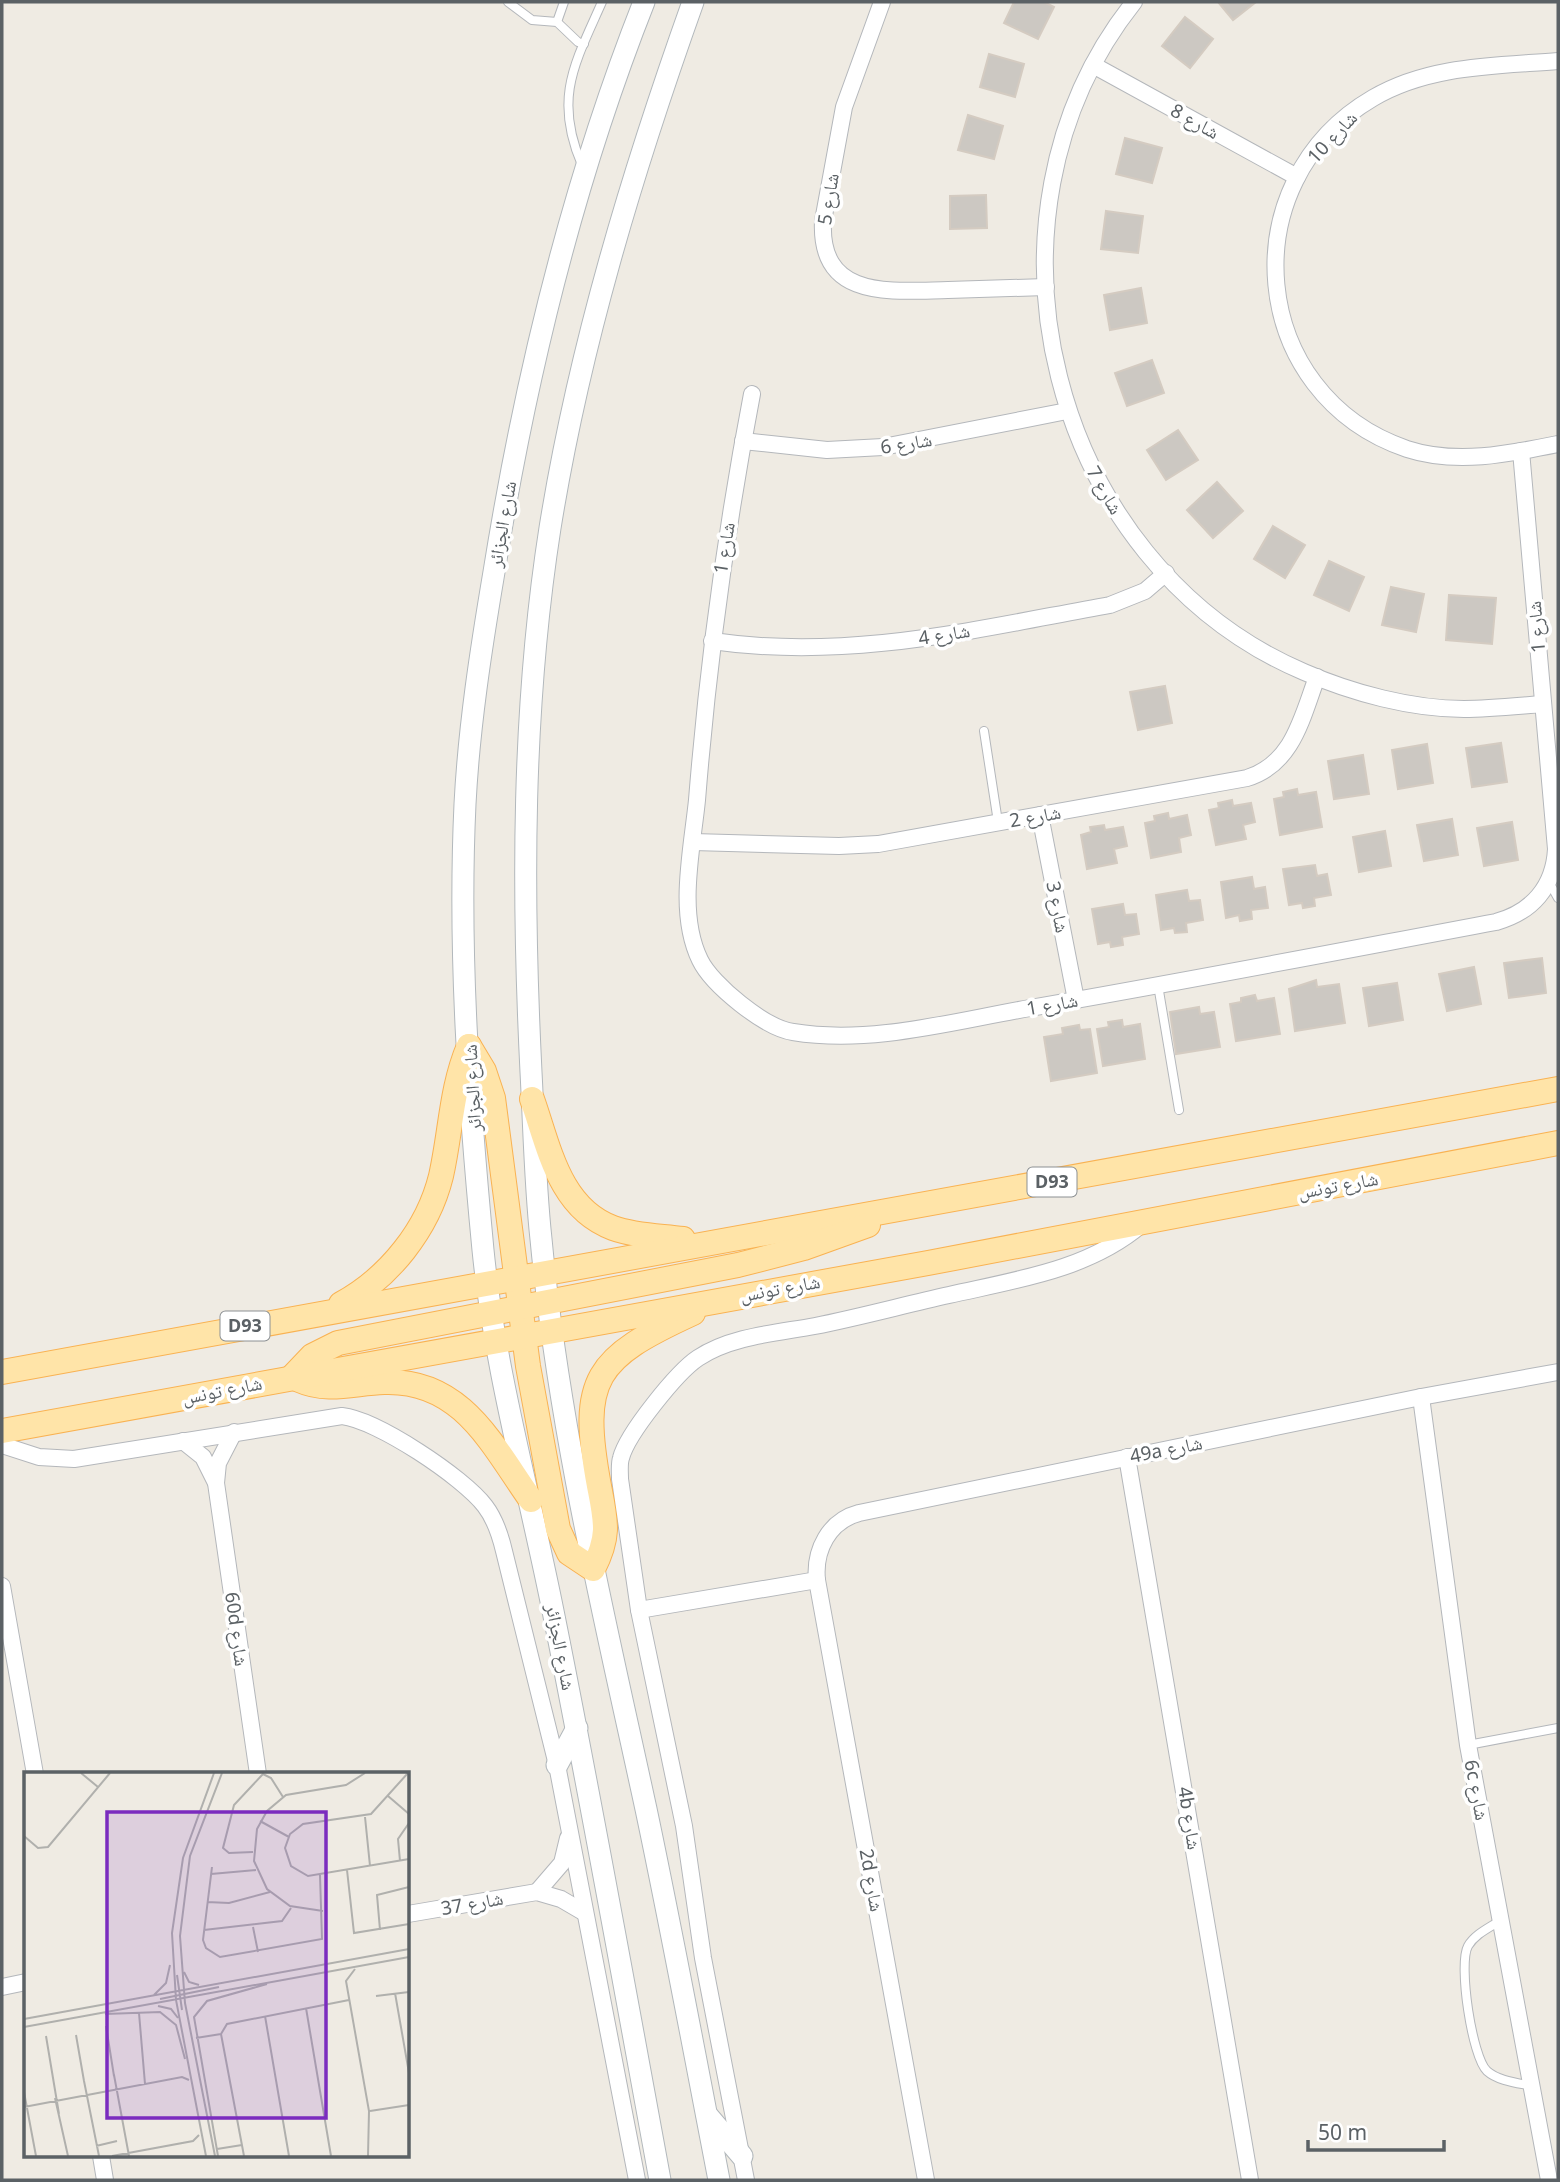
<svg xmlns="http://www.w3.org/2000/svg" width="1560" height="2182" viewBox="0 0 1560 2182" font-family="'Noto Sans','Noto Naskh Arabic',sans-serif">
<style>
.building{fill:#ccc8c2;stroke:#d4cbc1;stroke-width:2}
.lines{fill:none;stroke-linecap:round;stroke-linejoin:round}
.service-casing{stroke:#b4b7bb;stroke-width:10}
.minor-casing{stroke:#b4b7bb;stroke-width:18}
.secondary-casing{stroke:#b2b8bc;stroke-width:23}
.primary-casing{stroke:#f9b252;stroke-width:26}
.service{stroke:#fff;stroke-width:8}
.minor{stroke:#fff;stroke-width:16}
.secondary{stroke:#fff;stroke-width:21}
.primary{stroke:#ffe4a8;stroke-width:24}
.labels{text-anchor:middle;stroke-width:7;stroke-linejoin:round;paint-order:stroke}
.shield{fill:#fff;stroke:#8c9093;stroke-width:2}
.shield-label{font-size:18px;font-weight:bold;fill:#5b6165}
.street-label{font-size:19px;fill:#5b6165;stroke:#fff}
.inset-road{fill:none;stroke:#b0b0ad;stroke-width:2}
.view{fill:#7b2cbf;fill-opacity:0.15;stroke:#7b2cbf;stroke-width:3.5}
.inset-edge{fill:none;stroke:#5b6165;stroke-width:3.5}
</style>
<rect width="100%" height="100%" fill="#efebe3"/>
<g class="building">
<polygon points="1014,2 1044,2 1054,7 1038,39 1004,23"/>
<polygon points="1218,2 1256,2 1233,20"/>
<polygon points="1185,17 1213,39 1190,68 1162,46"/>
<polygon points="989,54 1024,64 1015,97 980,87"/>
<polygon points="968,115 1003,126 994,159 958,150"/>
<polygon points="1125,138 1162,148 1152,183 1116,174"/>
<polygon points="986,195 987,228 950,229 950,196"/>
<polygon points="1106,211 1143,216 1138,253 1101,249"/>
<polygon points="1141,288 1147,323 1110,330 1104,295"/>
<polygon points="1152,360 1164,393 1127,406 1115,373"/>
<polygon points="1178,430 1198,460 1166,480 1147,450"/>
<polygon points="1217,482 1243,511 1213,538 1187,510"/>
<polygon points="1273,526 1305,545 1285,578 1254,559"/>
<polygon points="1329,561 1364,577 1349,611 1314,595"/>
<polygon points="1391,587 1424,594 1416,632 1382,625"/>
<polygon points="1449,595 1496,598 1492,644 1446,640"/>
<polygon points="1165,686 1172,723 1138,730 1130,692"/>
<polygon points="1501,743 1507,782 1472,787 1466,748"/>
<polygon points="1427,744 1433,783 1398,789 1392,750"/>
<polygon points="1363,755 1369,794 1334,799 1328,761"/>
<polygon points="1297,789 1298,795 1316,792 1322,827 1280,835 1274,799 1284,797 1283,792"/>
<polygon points="1232,800 1233,806 1251,803 1255,822 1243,825 1246,839 1216,845 1209,810 1219,808 1218,803"/>
<polygon points="1168,813 1169,819 1187,815 1191,835 1179,838 1181,852 1151,858 1145,823 1155,821 1154,816"/>
<polygon points="1452,819 1458,855 1424,861 1417,825"/>
<polygon points="1512,822 1518,860 1484,866 1477,828"/>
<polygon points="1104,825 1105,830 1123,827 1127,846 1114,849 1117,863 1087,869 1081,835 1091,832 1090,827"/>
<polygon points="1385,831 1391,866 1359,872 1353,837"/>
<polygon points="1315,865 1317,876 1327,874 1331,895 1314,898 1315,906 1303,908 1302,903 1289,905 1283,869"/>
<polygon points="1252,877 1254,889 1265,887 1268,908 1251,910 1252,919 1240,921 1239,915 1226,918 1221,882"/>
<polygon points="1187,890 1189,901 1200,900 1203,920 1186,923 1187,932 1175,933 1174,928 1161,930 1156,895"/>
<polygon points="1123,904 1125,915 1136,914 1139,934 1122,937 1123,945 1111,947 1110,942 1098,944 1092,909"/>
<polygon points="1542,958 1546,993 1509,998 1504,963"/>
<polygon points="1474,967 1481,1004 1447,1011 1439,974"/>
<polygon points="1316,980 1317,987 1339,984 1345,1023 1295,1031 1289,989"/>
<polygon points="1397,983 1403,1020 1369,1026 1363,988"/>
<polygon points="1255,995 1257,1001 1274,998 1280,1034 1236,1041 1230,1004 1241,1002 1241,998"/>
<polygon points="1199,1007 1200,1014 1214,1012 1220,1047 1176,1054 1170,1012"/>
<polygon points="1122,1020 1123,1027 1140,1024 1145,1059 1103,1066 1097,1029 1109,1027 1108,1022"/>
<polygon points="1079,1025 1080,1030 1090,1029 1097,1073 1051,1081 1044,1037 1063,1034 1062,1028"/>
</g>
<g class="lines">
<defs>
<g id="service">
<polyline points="508,2 532,20 557,22 578,42 584,44"/>
<polyline points="557,22 564,2"/>
<path d="M582,165C553,98 575,63 602,2"/>
<polyline points="984,731 998,822"/>
<polyline points="1549,882 1558,898"/>
<polyline points="1158,985 1179,1110"/>
<polyline points="1468,1745 1558,1728"/>
<path d="M1501,1920C1489,1928 1475,1934 1468,1946C1458,1964 1472,2057 1487,2071C1498,2081 1518,2083 1532,2086"/>
</g>
<g id="minor">
<path d="M882,2L844,107L823,221C819,301 892,291 948,290C980,289 1013,288 1046,287"/>
<path d="M1134,2C962,218 1050,564 1304,672C1352,693 1412,709 1464,709C1490,709 1517,706 1543,704"/>
<path d="M1558,61C1496,66 1429,65 1373,98C1229,182 1248,395 1407,449C1456,465 1509,454 1558,444"/>
<polyline points="1093,65 1297,177"/>
<path d="M752,394C726,529 708,663 697,800C692,850 677,913 700,960C712,985 765,1028 793,1032C871,1045 954,1021 1030,1008C1186,981 1341,951 1496,922C1532,912 1554,887 1556,849L1521,451"/>
<polyline points="743,441 827,450 883,447 1067,411"/>
<path d="M712,641C849,661 976,629 1110,605L1145,591L1166,573"/>
<polyline points="1040,815 1076,1000"/>
<path d="M693,842L839,846L878,844L1247,778C1293,764 1302,717 1317,677"/>
<polyline points="1421,1397 1468,1745 1549,2180"/>
<polyline points="234,1432 218,1463 216,1483 258,1774"/>
<polyline points="183,1441 203,1457 215,1481"/>
<path d="M2,1445L39,1457L74,1459L342,1416C377,1420 463,1477 485,1506C495,1519 500,1534 504,1551L557,1765L637,2180"/>
<polyline points="1127,1457 1250,2180"/>
<polyline points="2,1586 35,1774"/>
<polyline points="639,1610 817,1580"/>
<polyline points="537,1892 562,1863 568,1838"/>
<polyline points="408,1914 537,1892 561,1899 585,1913"/>
<polyline points="2,1987 26,1982"/>
<polyline points="101,2156 105,2180"/>
<path d="M746,2180L703,1958L684,1826L639,1610L620,1479C620,1472 619,1464 621,1458C627,1434 677,1372 698,1358C731,1336 777,1333 815,1326C860,1317 904,1305 949,1295C1015,1280 1088,1270 1141,1225"/>
<path d="M926,2180L817,1580C814,1550 829,1521 859,1513L1421,1397L1558,1372"/>
</g>
<g id="secondary">
<path d="M644,2C572,184 525,379 494,572C481,649 469,726 465,804C458,952 469,1103 483,1250C495,1371 529,1491 553,1611C591,1800 625,1990 660,2180"/>
<path d="M693,2C632,173 579,348 550,528C522,707 522,891 531,1072C534,1128 535,1184 541,1239C559,1431 605,1620 646,1809C672,1932 695,2056 719,2180"/>
<polyline points="557,1765 577,1728"/>
<polyline points="707,2115 742,2156"/>
</g>
<g id="primary">
<path d="M469,1046L484,1071L493,1098L528,1366L558,1529L569,1553L593,1569C610,1536 606,1522 599,1486C579,1378 595,1358 693,1313"/>
<path d="M532,1099C549,1147 559,1208 613,1228C635,1236 660,1236 683,1239"/>
<path d="M341,1304C389,1278 428,1229 441,1176C451,1132 451,1088 469,1046"/>
<polyline points="2,1372 1558,1089"/>
<polyline points="292,1377 312,1356 338,1343 738,1265 804,1248 868,1225"/>
<path d="M299,1380C328,1393 354,1383 384,1382C462,1379 492,1445 531,1500"/>
<polyline points="2,1431 928,1263 1558,1143"/>
</g>
</defs>
<use href="#service" class="service-casing"/>
<use href="#minor" class="minor-casing"/>
<use href="#secondary" class="secondary-casing"/>
<use href="#primary" class="primary-casing"/>
<use href="#service" class="service"/>
<use href="#minor" class="minor"/>
<use href="#secondary" class="secondary"/>
<use href="#primary" class="primary"/>
</g>
<g class="labels">
<g class="shield">
<rect x="1027.5" y="1167.5" width="49" height="29" rx="5"/>
<rect x="220.5" y="1311.5" width="49" height="29" rx="5"/>
</g>
<g class="shield-label">
<text x="1052" y="1188">D93</text>
<text x="245" y="1332">D93</text>
</g>
<g class="street-label">
<text transform="translate(1195 121) rotate(29)" y="7">شارع 8</text>
<text transform="translate(1332 137) rotate(-47)" y="7">شارع 10</text>
<text transform="translate(828 199) rotate(-81)" y="7">شارع 5</text>
<text transform="translate(906 443) rotate(-9)" y="7">شارع 6</text>
<text transform="translate(1105 490) rotate(60)" y="7">شارع 7</text>
<text transform="translate(502 524) rotate(-80)" y="7">شارع الجزائر</text>
<text transform="translate(724 548) rotate(-81)" y="7">شارع 1</text>
<text transform="translate(1536 627) rotate(-95)" y="7">شارع 1</text>
<text transform="translate(944 634) rotate(-9)" y="7">شارع 4</text>
<text transform="translate(1035 816) rotate(-10)" y="7">شارع 2</text>
<text transform="translate(1058 907) rotate(79)" y="7">شارع 3</text>
<text transform="translate(1052 1004) rotate(-10)" y="7">شارع 1</text>
<text transform="translate(472 1088) rotate(-93)" y="7">شارع الجزائر</text>
<text transform="translate(1338 1185) rotate(-10)" y="7">شارع تونس</text>
<text transform="translate(780 1288) rotate(-10)" y="7">شارع تونس</text>
<text transform="translate(222 1390) rotate(-11)" y="7">شارع تونس</text>
<text transform="translate(1166 1449) rotate(-11)" y="7">49a شارع</text>
<text transform="translate(237 1629) rotate(82)" y="7">60d شارع</text>
<text transform="translate(561 1647) rotate(79)" y="7">شارع الجزائر</text>
<text transform="translate(1477 1790) rotate(79)" y="7">6c شارع</text>
<text transform="translate(1190 1818) rotate(81)" y="7">4b شارع</text>
<text transform="translate(872 1880) rotate(80)" y="7">2d شارع</text>
<text transform="translate(472 1903) rotate(-10)" y="7">شارع 37</text>
</g>
</g>
<g transform="translate(24 1772)">
<rect width="385" height="385" fill="#efebe3"/>
<path class="inset-road" d="M57,1L74,15M384,1L347,42L279,52L266,62L261,76L267,94L284,104L385,87M364,24L385,42M341,45L346,94M236,49L265,65M0,64L14,76L24,75L86,1M229,80L205,81L199,76L210,33L239,2L247,6L259,25M376,89L374,67L385,51M188,95L179,168L182,176L196,185L298,167L296,103M323,98L330,161L385,152M187,102L232,98M183,130L205,131L246,120M299,139L266,134L243,117L230,89L233,57L243,39L262,23L322,13L341,1M229,155L234,180M180,158L258,149L267,136M356,158L353,123L385,115M331,197L322,209L345,339L344,384M160,200L165,210L175,213M153,203L158,238M371,221L385,301M130,223L142,211L146,193M352,224L385,220M136,227L195,215M134,234L147,237L154,246M282,236L307,384M115,241L121,312M81,242L136,240L152,253L161,287M241,244L265,384M0,247L385,177M82,254L90,304M0,255L385,185M197,262L203,252L325,228M197,262L220,384M52,263L60,309M22,264L35,342M172,266L197,262M90,303L105,384M60,309L75,384M0,320L12,384M31,326L44,384M0,335L158,305L165,308M346,339L385,333M72,374L93,369M193,377L218,373M88,384L169,369L175,363M182,384L152,228L148,161L159,86L190,1M191,384L161,231L156,164L166,84L198,1M194,384L170,245L183,229L243,212"/>
<path class="view" d="M83,40H302V346H83Z"/>
<rect width="385" height="385" class="inset-edge"/>
</g>
<rect width="1560" height="2182" fill="none" stroke="#5b6165" stroke-width="7"/>
<path d="M1308 2140v10h136v-10" fill="none" stroke="#5b6165" stroke-width="3.5"/>
<text x="1318" y="2140" font-size="21" fill="#5b6165" stroke="#ffffff" stroke-width="5" paint-order="stroke">50 m</text>
</svg>
